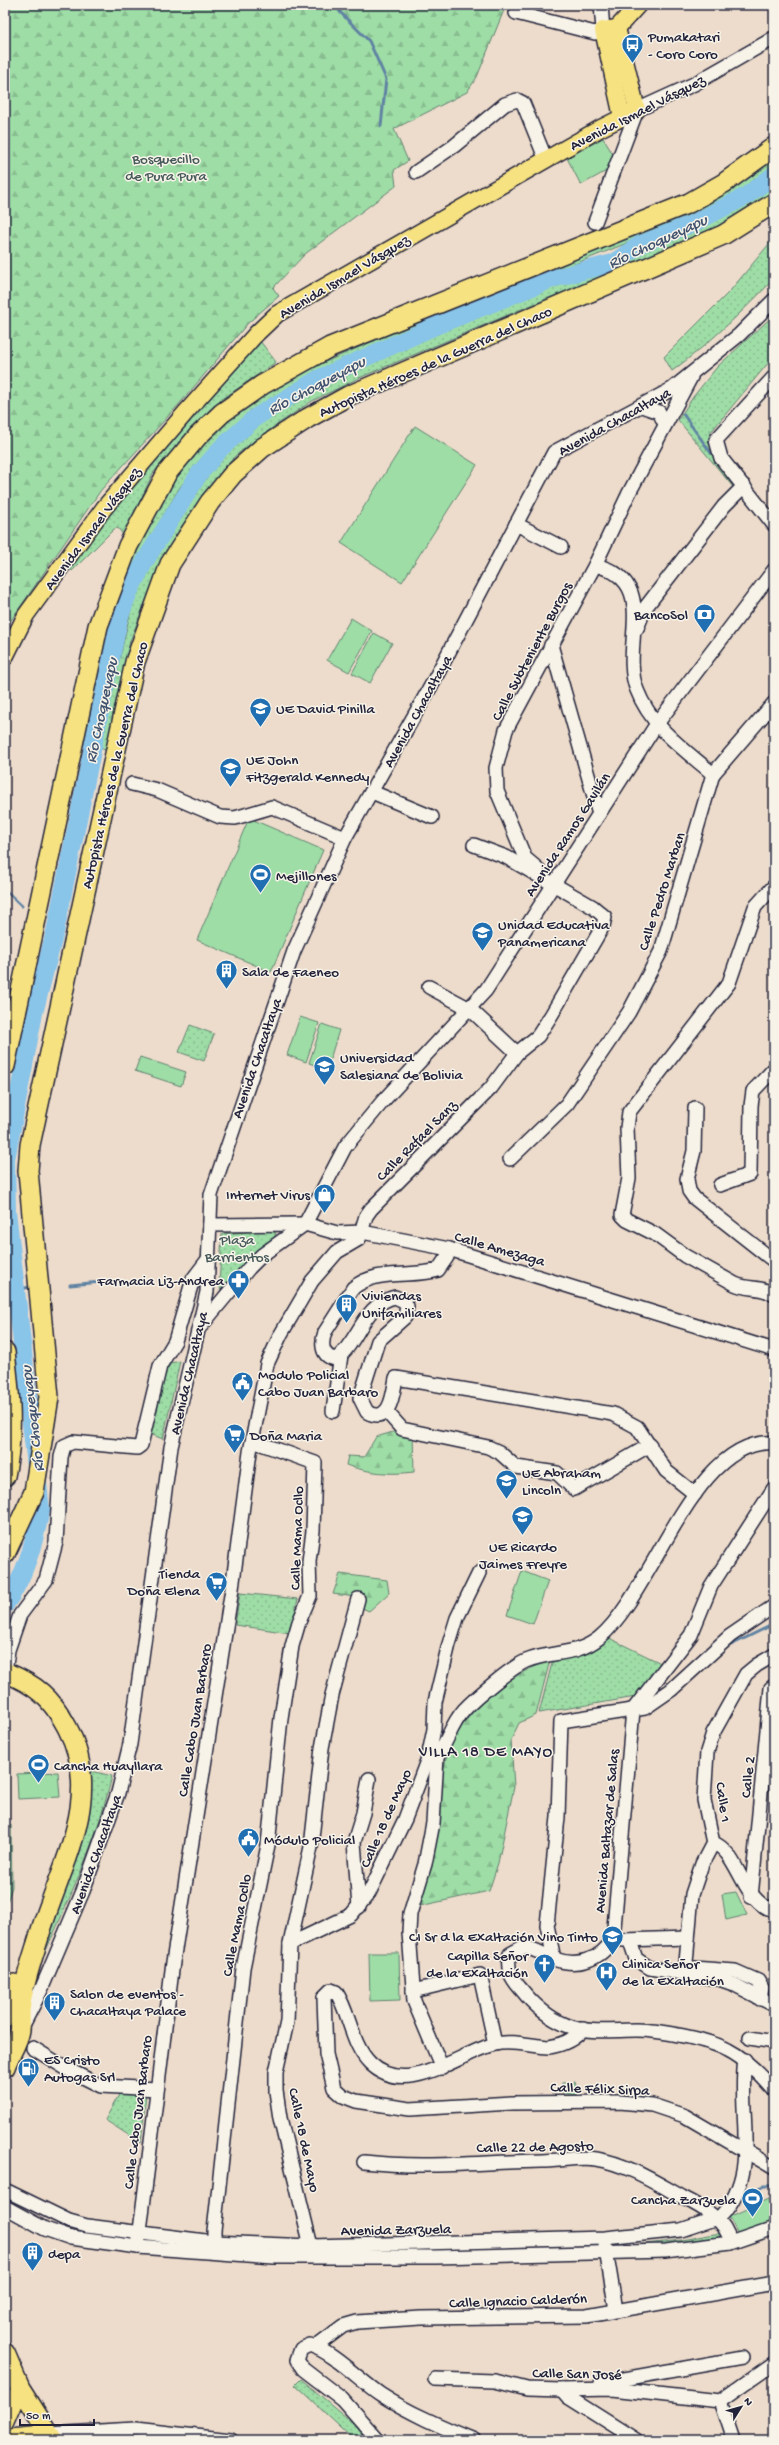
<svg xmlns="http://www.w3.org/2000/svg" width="779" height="2445" viewBox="0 0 779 2445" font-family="'Gochi Hand',sans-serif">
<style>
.green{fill:url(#green-dots);stroke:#608070}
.forest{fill:url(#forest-firs);stroke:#608070}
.pitch{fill:#9edda6;stroke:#608070}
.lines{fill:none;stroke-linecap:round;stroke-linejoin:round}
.stream{stroke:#6083a3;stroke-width:3}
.river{stroke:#89c4e9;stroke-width:18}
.minor-casing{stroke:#22223b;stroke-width:16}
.major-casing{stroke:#22223b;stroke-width:19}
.highway-casing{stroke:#22223b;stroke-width:22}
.minor{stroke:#f7f3e8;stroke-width:13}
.major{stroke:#f7e281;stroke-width:16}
.highway{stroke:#f7e281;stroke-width:19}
.labels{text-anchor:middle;stroke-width:3;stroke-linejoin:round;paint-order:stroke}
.poi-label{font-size:15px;fill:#22223b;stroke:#f7f3e8;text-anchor:start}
.street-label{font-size:15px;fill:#22223b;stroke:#f7f3e8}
.park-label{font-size:15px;fill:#475a5b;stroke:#f7f3e8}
.water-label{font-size:16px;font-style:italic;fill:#41536f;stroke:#f7f3e8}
.neighbourhood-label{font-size:16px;letter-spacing:1px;fill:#22223b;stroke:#f7f3e8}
</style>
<defs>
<pattern id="green-dots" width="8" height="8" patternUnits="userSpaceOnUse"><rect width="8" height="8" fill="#9edda6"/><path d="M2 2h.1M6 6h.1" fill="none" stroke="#88bd90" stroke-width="1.8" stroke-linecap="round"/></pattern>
<pattern id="forest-firs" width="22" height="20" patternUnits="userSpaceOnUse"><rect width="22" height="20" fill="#9edda6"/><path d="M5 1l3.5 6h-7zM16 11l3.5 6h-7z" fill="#88bd90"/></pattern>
</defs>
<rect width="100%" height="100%" fill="#eddccb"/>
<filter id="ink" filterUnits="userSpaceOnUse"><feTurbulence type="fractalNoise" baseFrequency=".025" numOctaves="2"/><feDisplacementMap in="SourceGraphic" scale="8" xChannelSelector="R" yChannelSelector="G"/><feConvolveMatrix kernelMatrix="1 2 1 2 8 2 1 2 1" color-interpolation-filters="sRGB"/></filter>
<g filter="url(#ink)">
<g class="green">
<polygon points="774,157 774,167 751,184 692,217 500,294 326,369 288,389 246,417 209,452 180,487 141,554 121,597 90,746 80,742 105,635 116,594 150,520 178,474 200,445 241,409 286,379 417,322"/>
<polygon points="774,182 774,192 738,216 666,251 529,306 359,378 312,401 275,426 235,456 199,505 160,565 130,641 106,750 99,748 132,605 152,560 214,467 261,420 297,395 356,366 703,224 749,201"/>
<path d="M774,238V279C742,312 709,344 672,371L664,357L730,291Z"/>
<polygon points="774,315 774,356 710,433 712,450 733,487 678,420 693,397 717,367"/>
<polygon points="260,341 276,362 221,400 194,427 153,473 124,536 118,528 114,529 72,571 69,568 109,513"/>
<polygon points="190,1025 214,1034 204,1061 179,1052"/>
<polygon points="270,1230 276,1233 274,1240 252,1255 225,1289 221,1290 219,1286 222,1234"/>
<polygon points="180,1361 163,1439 150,1434 162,1377 171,1363"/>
<polygon points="240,1593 298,1599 290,1633 235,1625"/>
<polygon points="607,1637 667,1666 648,1695 539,1713 553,1659 585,1653"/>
<path d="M87,1770L112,1776C95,1849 61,1917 30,1985Z"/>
<polygon points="121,2091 146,2094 141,2143 105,2120"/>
<polygon points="720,2233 724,2237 719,2243 617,2247 681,2240"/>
<polygon points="301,2379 353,2423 367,2440 354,2440 295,2385"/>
</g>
<g class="forest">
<polygon points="5,5 506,5 477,77 467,92 394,129 408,161 394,170 396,186 305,254 273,288 279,296 248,323 182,401 101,490 5,629"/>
<path d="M393,1432L413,1435L414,1472C389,1475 369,1473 346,1465L348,1456L364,1457L376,1437Z"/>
<polygon points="340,1574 387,1580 389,1593 369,1611 360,1607 363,1598 333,1594"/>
<path d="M550,1660L536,1715L519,1723L511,1740L514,1787L498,1863L489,1891L415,1907C423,1879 434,1849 439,1819C442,1800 440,1778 446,1759C459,1714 507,1675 550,1660Z"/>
<polygon points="11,1824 12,1887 5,1908 5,1832"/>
</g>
<g class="pitch">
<polygon points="603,138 614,156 610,169 581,185 567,158"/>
<polygon points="415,426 477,465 402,582 341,543"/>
<polygon points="351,618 372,631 349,672 327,660"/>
<polygon points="374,633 392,643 370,683 352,673"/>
<polygon points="249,818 323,850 271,972 197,940"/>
<polygon points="300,1017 319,1023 306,1062 287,1055"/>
<polygon points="322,1024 339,1030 327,1069 309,1063"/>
<polygon points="140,1057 186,1072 181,1086 135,1071"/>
<polygon points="522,1571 548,1581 533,1624 507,1615"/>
<polygon points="58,1772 60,1797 18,1799 17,1774"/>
<polygon points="736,1892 747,1915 726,1920 722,1894"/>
<polygon points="369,1953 399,1953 400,2000 370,2001"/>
<polygon points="575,2082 578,2095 562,2093 562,2083"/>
<polygon points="768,2199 774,2212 774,2222 740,2238 729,2217"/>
</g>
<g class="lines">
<g class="stream">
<polyline points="337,5 340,12 369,41 386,79 381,126"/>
<polyline points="683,414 711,453"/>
<polyline points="5,890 22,906"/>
<polyline points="70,1285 111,1281"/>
<polyline points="16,1290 30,1287"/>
<polyline points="727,1647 774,1624"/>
<polyline points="747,2192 764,2186 774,2186"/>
</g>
<path class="river" d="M5,1605C25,1577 34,1543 41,1510L7,1211L6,1159L34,1013L55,932L119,619L128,594L145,561L199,474L221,448L256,417L320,378L433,327L555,278L613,263L641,244L696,222L746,196L774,175"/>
<defs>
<g id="minor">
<polyline points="516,13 595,33 603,30 601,5"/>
<polyline points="416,172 454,146 505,104 517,100 523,103 546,160"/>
<polyline points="595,222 637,110 694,84 774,38"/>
<polyline points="774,377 716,440 721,458 774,525"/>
<polyline points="642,406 659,412 665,424"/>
<polyline points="516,524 561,547"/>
<path d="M595,565C662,581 619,646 637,690C651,727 684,749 713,774"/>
<polyline points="637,628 645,608 724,506 744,486"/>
<polyline points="551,645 599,814"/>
<polyline points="132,784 157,790 220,817 235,818 272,807 345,838"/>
<polyline points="372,792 432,817"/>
<polyline points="538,869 525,858 497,791 496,768 506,730 595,565 629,493 691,377"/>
<path d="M774,886L755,907L729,983L629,1112L627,1128L629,1178L622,1215L627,1220L655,1234L685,1256L735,1284C748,1290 763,1286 774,1295"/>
<polyline points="429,987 470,1009 517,1053"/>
<polyline points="695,1108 694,1151 687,1179 689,1191 694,1198 774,1261"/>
<polyline points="510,1159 567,1104 629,1012 661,951 713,774 774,703"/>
<polyline points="720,1185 750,1174 751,1106 753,1091 774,1069"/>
<polyline points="210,1225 305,1224 337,1233 362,1232 449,1249 774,1350"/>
<path d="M449,1249L447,1257L438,1270C411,1278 377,1268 353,1288L325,1332C321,1343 321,1357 336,1359C359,1342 363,1304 395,1297L404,1301L407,1306L405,1317L378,1341L360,1398L367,1412C391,1425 393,1393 396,1378L613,1414L637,1427L666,1471L695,1494"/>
<polyline points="201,1326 249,1268 262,1255 305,1224 345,1147 383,1101 486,990 656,725 774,570"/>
<polyline points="333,1411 341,1355"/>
<polyline points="386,1411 402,1429 488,1447 499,1452 516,1467 557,1473 574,1489 650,1445"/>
<path d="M774,1488L711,1586L691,1635L633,1710L613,1939C600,1961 577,1967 554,1959C544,1955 534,1948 523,1947L510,1954C506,1969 511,1978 521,1989C533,2004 549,2018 566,2025C587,2034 614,2030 636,2030C659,2030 708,2039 728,2050C746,2059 761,2075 774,2090"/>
<polyline points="5,1672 8,1650 20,1615 46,1580 56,1542 61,1457 64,1446 73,1442 137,1448 141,1445 160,1366 175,1341 193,1279 209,1258"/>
<polyline points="437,1757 433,1823 425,1864 410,1914 409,1932 414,2001 442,2068"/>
<path d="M428,1758L434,1759L437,1757C447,1742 452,1723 464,1710C475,1698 512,1667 526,1661C552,1650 575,1657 599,1638C653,1594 694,1436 774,1443"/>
<path d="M713,1843C737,1851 740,1893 767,1908L774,1907"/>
<polyline points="751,1897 771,1688 774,1686"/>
<polyline points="359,1907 354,1842 363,1813 369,1779"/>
<polyline points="623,1940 688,1938"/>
<polyline points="630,1941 636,1959 650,1968 719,1979 733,1984 774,2005"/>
<polyline points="290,1944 351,1915 369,1893 405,1819 428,1758 434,1729 435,1702 449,1644 457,1618 479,1573"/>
<polyline points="554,1959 547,1925 558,1817 561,1721 645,1708 671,1690 730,1636 774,1606"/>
<polyline points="693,1968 735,1971 758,1981 762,1988 760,1999"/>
<polyline points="685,1974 692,1894 702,1864 713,1843 704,1800 707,1752 713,1733 746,1674 757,1665 774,1655"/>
<polyline points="413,1991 480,1975 495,2044"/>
<polyline points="22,2027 41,1990 83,1891 118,1793 130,1744 171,1447 207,1292 211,1195 294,951 345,838 431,686 554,452 672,389 739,335 774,300"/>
<path d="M583,2029C575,2039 562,2045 549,2047C532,2046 511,2040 495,2044C459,2053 406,2099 370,2063C351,2044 350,2013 336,1992L331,1990L324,1997L326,2054L334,2088L343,2096L356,2101L410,2109L512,2103L620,2102L652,2105L685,2116L774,2168"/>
<polyline points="750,2038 774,2042"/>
<polyline points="33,2048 67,2069 101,2086 157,2089"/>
<path d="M364,2162C425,2169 481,2162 542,2161C560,2161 579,2156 596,2159C627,2164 655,2182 682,2197C702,2207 725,2219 730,2243"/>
<path d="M5,2190L69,2221L87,2226L213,2242L311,2246L605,2238L681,2230L720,2217C762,2172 737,2114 745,2060"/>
<polyline points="5,2207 45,2229 71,2238 138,2247 274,2257 436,2257 665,2251 730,2243 774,2228"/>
<polyline points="605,2244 616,2310"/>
<polyline points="311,2246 280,2118 276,2091 276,2072 287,2022 290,1944 311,1847 322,1748 332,1695 358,1599"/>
<polyline points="138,2247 173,1962 232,1589 250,1452 267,1364 281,1334 312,1281 337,1252 359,1239 366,1216 371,1209 491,1088 517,1053 538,1036 552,1014 603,926 605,917 593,907 506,857 474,845"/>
<polyline points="214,2252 214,2231 243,1968 268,1845 281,1718 292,1646 299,1622 310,1596 309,1561 313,1531 315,1463 253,1441"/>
<polyline points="315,2347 343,2326 357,2322 421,2318 587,2316 774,2283"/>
<polyline points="435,2379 495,2381 527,2389 562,2390 612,2389 720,2401 774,2363"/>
<polyline points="601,2383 742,2358"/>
<polyline points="562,2390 568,2397 636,2440"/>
<polyline points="720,2401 733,2440"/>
<polyline points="49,2434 135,2429 231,2440"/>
<path d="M378,2440L342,2399L303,2369L297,2360L301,2349L310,2345C334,2353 358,2379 380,2394C409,2413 442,2427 474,2440"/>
</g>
<g id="major">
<polyline points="617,28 603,30 622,117"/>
<polyline points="617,28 638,5"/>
<polyline points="5,657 26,615 104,508 187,411 256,334 277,314 601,128 637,110 617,28"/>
<polyline points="5,2423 20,2388"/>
<polyline points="5,2438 49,2434"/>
</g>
<g id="highway">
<polyline points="5,1066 98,626 128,546 167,473 198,436 222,413 262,385 330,347 689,203 724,183 774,147"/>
<path d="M5,1352C10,1394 14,1434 5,1476"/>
<polyline points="5,1554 34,1492 49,1397 28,1171 30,1145 135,662 170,564 210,502 233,474 262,448 308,418 348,396 723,235 774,203"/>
<path d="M5,1672C36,1685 51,1697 67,1727C104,1796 62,1863 41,1930C34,1954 25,1978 21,2003C19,2012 21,2021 20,2030C18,2043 9,2055 5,2067"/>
<polyline points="5,2017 14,1984"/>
<polyline points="5,2353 20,2388 53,2440"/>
</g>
</defs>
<use href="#minor" class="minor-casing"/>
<use href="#major" class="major-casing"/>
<use href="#highway" class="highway-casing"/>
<use href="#minor" class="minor"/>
<use href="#major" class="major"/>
<use href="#highway" class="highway"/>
</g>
</g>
<defs>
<symbol id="bus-pin" viewBox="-11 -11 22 30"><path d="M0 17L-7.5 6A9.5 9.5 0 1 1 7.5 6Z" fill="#1f6fb2" stroke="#f7f3e8"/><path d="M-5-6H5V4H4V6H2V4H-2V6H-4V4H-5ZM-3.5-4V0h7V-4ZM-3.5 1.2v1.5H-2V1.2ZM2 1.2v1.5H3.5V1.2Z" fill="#fff"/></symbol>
<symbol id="bank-pin" viewBox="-11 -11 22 30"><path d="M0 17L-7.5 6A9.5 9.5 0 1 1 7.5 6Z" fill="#1f6fb2" stroke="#f7f3e8"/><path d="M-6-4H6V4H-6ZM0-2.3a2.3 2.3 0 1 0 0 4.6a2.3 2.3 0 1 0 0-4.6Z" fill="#fff"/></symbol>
<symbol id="school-pin" viewBox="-11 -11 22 30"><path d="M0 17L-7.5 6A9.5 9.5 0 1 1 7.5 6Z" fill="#1f6fb2" stroke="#f7f3e8"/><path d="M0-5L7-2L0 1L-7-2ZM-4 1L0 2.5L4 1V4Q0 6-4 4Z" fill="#fff"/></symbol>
<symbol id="stadium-pin" viewBox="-11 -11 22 30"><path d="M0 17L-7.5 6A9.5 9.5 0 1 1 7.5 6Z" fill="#1f6fb2" stroke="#f7f3e8"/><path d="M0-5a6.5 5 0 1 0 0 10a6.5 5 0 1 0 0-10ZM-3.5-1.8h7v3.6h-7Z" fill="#fff"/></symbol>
<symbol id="building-pin" viewBox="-11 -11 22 30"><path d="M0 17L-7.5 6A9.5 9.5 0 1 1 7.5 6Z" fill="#1f6fb2" stroke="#f7f3e8"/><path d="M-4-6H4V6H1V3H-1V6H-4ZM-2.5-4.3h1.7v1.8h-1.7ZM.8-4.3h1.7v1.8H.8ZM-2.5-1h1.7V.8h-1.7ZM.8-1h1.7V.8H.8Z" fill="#fff"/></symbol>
<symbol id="university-pin" viewBox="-11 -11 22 30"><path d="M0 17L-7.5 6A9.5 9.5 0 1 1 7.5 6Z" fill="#1f6fb2" stroke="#f7f3e8"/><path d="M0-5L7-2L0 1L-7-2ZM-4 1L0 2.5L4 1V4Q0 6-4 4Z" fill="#fff"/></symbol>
<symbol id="shop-pin" viewBox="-11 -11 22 30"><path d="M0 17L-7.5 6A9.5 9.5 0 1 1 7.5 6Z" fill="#1f6fb2" stroke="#f7f3e8"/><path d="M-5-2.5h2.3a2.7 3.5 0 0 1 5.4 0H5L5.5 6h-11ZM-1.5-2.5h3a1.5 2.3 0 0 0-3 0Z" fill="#fff"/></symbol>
<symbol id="pharmacy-pin" viewBox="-11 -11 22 30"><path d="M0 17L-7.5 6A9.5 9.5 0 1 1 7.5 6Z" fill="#1f6fb2" stroke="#f7f3e8"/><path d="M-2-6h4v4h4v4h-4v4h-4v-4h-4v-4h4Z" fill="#fff"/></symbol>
<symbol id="civic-pin" viewBox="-11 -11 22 30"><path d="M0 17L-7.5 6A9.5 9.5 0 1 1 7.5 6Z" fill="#1f6fb2" stroke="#f7f3e8"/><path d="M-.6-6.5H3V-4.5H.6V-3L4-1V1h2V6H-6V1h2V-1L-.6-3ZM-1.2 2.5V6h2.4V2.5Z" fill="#fff"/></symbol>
<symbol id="supermarket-pin" viewBox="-11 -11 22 30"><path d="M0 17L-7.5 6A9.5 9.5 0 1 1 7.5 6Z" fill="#1f6fb2" stroke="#f7f3e8"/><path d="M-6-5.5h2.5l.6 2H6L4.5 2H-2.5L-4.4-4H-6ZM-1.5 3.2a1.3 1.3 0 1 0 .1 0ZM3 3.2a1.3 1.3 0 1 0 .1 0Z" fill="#fff"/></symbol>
<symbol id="church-pin" viewBox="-11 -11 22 30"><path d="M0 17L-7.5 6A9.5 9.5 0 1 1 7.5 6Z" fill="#1f6fb2" stroke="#f7f3e8"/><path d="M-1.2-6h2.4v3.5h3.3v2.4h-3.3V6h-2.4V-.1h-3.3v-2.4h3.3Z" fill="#fff"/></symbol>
<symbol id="hospital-pin" viewBox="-11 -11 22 30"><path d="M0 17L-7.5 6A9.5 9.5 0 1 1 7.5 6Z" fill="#1f6fb2" stroke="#f7f3e8"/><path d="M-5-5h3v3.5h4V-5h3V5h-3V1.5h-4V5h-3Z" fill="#fff"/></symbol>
<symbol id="fuel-pin" viewBox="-11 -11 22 30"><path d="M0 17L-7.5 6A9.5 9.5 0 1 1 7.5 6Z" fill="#1f6fb2" stroke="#f7f3e8"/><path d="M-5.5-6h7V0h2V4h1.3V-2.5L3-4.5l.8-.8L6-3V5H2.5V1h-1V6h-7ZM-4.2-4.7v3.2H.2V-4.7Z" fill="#fff"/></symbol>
</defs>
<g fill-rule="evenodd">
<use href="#bus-pin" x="620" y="32" width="25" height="34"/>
<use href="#bank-pin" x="692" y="602" width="25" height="34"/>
<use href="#school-pin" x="248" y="696" width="25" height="34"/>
<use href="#school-pin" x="218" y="756" width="25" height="34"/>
<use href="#stadium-pin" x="248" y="862" width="25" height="34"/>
<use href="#school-pin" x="470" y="920" width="25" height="34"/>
<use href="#building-pin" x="214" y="958" width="25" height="34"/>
<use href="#university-pin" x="312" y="1054" width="25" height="34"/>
<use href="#shop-pin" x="312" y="1182" width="25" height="34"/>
<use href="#pharmacy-pin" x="226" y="1268" width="25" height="34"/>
<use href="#building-pin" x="334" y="1292" width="25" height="34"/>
<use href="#civic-pin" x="230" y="1370" width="25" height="34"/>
<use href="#supermarket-pin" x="222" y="1422" width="25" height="34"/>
<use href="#school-pin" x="494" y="1468" width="25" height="34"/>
<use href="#school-pin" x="510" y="1504" width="25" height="34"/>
<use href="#supermarket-pin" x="204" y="1570" width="25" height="34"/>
<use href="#stadium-pin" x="26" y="1752" width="25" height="34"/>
<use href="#civic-pin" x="236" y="1826" width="25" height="34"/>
<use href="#school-pin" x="600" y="1924" width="25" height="34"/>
<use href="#church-pin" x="532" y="1952" width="25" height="34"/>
<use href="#hospital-pin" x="594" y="1960" width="25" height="34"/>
<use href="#building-pin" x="42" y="1990" width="25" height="34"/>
<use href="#fuel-pin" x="16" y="2056" width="25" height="34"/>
<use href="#stadium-pin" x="740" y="2186" width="25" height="34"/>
<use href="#building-pin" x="20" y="2240" width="25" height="34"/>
</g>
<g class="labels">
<g class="poi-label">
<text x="648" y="41">Pumakatari<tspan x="648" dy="17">- Coro Coro</tspan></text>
<text x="688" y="619" text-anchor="end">BancoSol</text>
<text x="276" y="713">UE David Pinilla</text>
<text x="246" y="764">UE John<tspan x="246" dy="17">Fitzgerald Kennedy</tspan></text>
<text x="276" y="880">Mejillones</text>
<text x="498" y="929">Unidad Educativa<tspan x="498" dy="17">Panamericana</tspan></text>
<text x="242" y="976">Sala de Faeneo</text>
<text x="340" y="1062">Universidad<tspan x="340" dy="17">Salesiana de Bolivia</tspan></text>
<text x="310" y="1199" text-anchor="end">Internet Virus</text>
<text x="224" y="1285" text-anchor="end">Farmacia Liz-Andrea</text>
<text x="362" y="1300">Viviendas<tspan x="362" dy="17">Unifamiliares</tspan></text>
<text x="258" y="1379">Modulo Policial<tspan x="258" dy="17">Cabo Juan Barbaro</tspan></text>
<text x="250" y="1440">Doña Maria</text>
<text x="522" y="1477">UE Abraham<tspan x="522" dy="17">Lincoln</tspan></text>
<text x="523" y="1551" text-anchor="middle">UE Ricardo<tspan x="523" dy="17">Jaimes Freyre</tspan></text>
<text x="200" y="1578" text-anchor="end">Tienda<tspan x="200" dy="17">Doña Elena</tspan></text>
<text x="54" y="1770">Cancha Huayllara</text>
<text x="264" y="1844">Módulo Policial</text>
<text x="598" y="1941" text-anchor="end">CI Sr d la Exaltación Vino Tinto</text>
<text x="528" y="1960" text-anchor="end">Capilla Señor<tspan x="528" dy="17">de la Exaltación</tspan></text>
<text x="622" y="1968">Clinica Señor<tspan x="622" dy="17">de la Exaltación</tspan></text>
<text x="70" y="1998">Salon de eventos -<tspan x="70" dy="17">Chacaltaya Palace</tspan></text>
<text x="44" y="2064">ES Cristo<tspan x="44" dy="17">Autogas Srl</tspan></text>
<text x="736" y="2204" text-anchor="end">Cancha Zarzuela</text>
<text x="48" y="2258">depa</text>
</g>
<g class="street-label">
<text transform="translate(637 112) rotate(-27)" y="5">Avenida Ismael Vásquez</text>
<text transform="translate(344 276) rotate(-31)" y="5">Avenida Ismael Vásquez</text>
<text transform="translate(435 361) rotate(-24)" y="5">Autopista Héroes de la Guerra del Chaco</text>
<text transform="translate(614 421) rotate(-29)" y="5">Avenida Chacaltaya</text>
<text transform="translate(92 528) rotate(-53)" y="5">Avenida Ismael Vásquez</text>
<text transform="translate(531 651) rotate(-62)" y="5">Calle Subteniente Burgos</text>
<text transform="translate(417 711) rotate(-61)" y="5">Avenida Chacaltaya</text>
<text transform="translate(114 765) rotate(-77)" y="5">Autopista Héroes de la Guerra del Chaco</text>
<text transform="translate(567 834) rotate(-57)" y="5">Avenida Ramos Gavilán</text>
<text transform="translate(661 891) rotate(-72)" y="5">Calle Pedro Marban</text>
<text transform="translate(256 1058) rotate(-71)" y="5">Avenida Chacaltaya</text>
<text transform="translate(416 1140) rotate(-45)" y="5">Calle Rafael Sanz</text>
<text transform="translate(500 1248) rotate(16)" y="5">Calle Amezaga</text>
<text transform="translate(188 1373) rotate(-77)" y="5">Avenida Chacaltaya</text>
<text transform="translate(296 1538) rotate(-88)" y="5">Calle Mama Ocllo</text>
<text transform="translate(194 1720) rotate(-81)" y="5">Calle Cabo Juan Barbaro</text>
<text transform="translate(747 1777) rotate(-84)" y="5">Calle 2</text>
<text transform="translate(724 1802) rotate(82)" y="5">Calle 1</text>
<text transform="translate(385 1818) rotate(-66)" y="5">Calle 18 de Mayo</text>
<text transform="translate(606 1831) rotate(-85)" y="5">Avenida Baltazar de Salas</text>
<text transform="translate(95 1854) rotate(-70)" y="5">Avenida Chacaltaya</text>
<text transform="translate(236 1925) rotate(-79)" y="5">Calle Mama Ocllo</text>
<text transform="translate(600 2088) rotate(2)" y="5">Calle Félix Sirpa</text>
<text transform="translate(137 2112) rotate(-83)" y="5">Calle Cabo Juan Barbaro</text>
<text transform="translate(305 2140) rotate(78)" y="5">Calle 18 de Mayo</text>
<text transform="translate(535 2146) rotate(-1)" y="5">Calle 22 de Agosto</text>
<text transform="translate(396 2229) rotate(-1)" y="5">Avenida Zarzuela</text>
<text transform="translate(518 2300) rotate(-2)" y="5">Calle Ignacio Calderón</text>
<text transform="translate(577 2373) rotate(1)" y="5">Calle San José</text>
</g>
<g class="park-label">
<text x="166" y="163">Bosquecillo<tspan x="166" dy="17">de Pura Pura</tspan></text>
<text x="237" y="1244">Plaza<tspan x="237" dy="17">Barrientos</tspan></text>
</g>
<g class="water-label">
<text transform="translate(657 240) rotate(-25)" y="6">Río Choqueyapu</text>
<text transform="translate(316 384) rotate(-28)" y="6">Río Choqueyapu</text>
<text transform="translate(100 710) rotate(-78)" y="6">Río Choqueyapu</text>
<text transform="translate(31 1419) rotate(-97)" y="6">Río Choqueyapu</text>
</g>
<g class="neighbourhood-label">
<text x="486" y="1756">VILLA 18 DE MAYO</text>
</g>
</g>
<rect width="779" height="2445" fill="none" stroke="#f7f3e8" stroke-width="20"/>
<rect x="10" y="10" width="759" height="2425" fill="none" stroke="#22223b" stroke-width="1.5" filter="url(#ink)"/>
<g transform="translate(741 2407) rotate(53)" stroke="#f7f3e8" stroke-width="3" paint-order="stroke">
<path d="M0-3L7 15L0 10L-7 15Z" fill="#22223b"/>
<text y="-6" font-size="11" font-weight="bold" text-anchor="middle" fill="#22223b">N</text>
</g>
<path d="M20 2419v6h74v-6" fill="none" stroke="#22223b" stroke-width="2"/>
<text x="26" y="2419" font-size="12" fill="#22223b" stroke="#f7f3e8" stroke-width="3" paint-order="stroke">50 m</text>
</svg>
